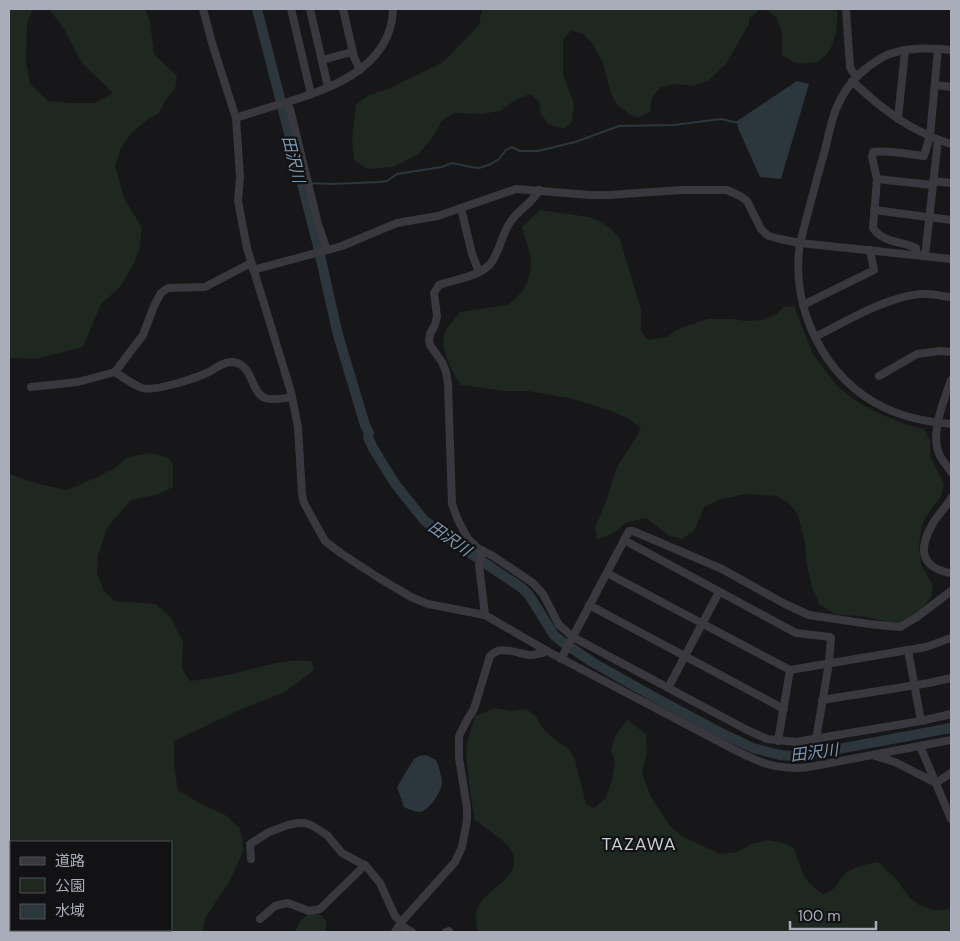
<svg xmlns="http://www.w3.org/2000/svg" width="960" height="941" viewBox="0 0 960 941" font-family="'DM Sans','Noto Sans JP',sans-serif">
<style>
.green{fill:#1e2720;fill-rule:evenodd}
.water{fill:#2c363d}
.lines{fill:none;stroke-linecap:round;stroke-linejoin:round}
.stream{stroke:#2c363d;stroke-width:2}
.river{stroke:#2c363d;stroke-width:10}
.minor{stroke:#38383e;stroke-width:8}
.labels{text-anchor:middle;stroke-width:4.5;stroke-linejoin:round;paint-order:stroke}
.water-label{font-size:16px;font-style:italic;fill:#7e9bb5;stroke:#121214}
.quarter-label{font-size:18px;letter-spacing:1px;fill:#c9ccd5;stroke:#121214}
</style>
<rect width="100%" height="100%" fill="#171719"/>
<g class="green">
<polygon points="9,9 33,9 27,23 26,61 30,84 48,101 72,103 95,103 113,93 82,63 64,29 49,9 145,9 150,22 154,54 177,76 175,89 165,101 159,113 147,120 132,132 121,148 115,165 124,198 142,228 139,251 134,263 120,287 101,304 83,347 36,359 9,358"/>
<polygon points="482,9 761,9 749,18 749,24 726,64 709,80 693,86 677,84 661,87 652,97 650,112 638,118 630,114 618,106 611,94 603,63 592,43 583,34 571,31 563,39 563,75 574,104 572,122 564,129 548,124 540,112 540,102 529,94 514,101 500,111 482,114 454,113 442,121 432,138 419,154 393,167 367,169 354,160 352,141 356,104 369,95 390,88 443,62 479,25"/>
<path d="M766,9H837C838,27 836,51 818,61C815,63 811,63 807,63C799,65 788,60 782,55V33L777,18Z"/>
<path d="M540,210L589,217L597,220L610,228L620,239L641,310V331L648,340L666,337L678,329L708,319H734L745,321L764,320L777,314L784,307L794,306L813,354L837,386L856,401L878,413L905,424L924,429L930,440V456L944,484L941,496L930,511L922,524L919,546L921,564L931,582L933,589L931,597L925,605L919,611L898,624L866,617L835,614L820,605L812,588L806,560L805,542L797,513L788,503L777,496L746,494L722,499L705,506L694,531L682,539L668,535L646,518L626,523L614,533L597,539L595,527L607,499L615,472L620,462L636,438L641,428L627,418L609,410L569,398L527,391H506L461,385C453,374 438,346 445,332C448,325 455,319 460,312L506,305C524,296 534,275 530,254C528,245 524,236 522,227Z"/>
<path d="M149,453L167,457L173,464V487L159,494L131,500L107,528L98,555L97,573L104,591L115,601L156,604L171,618L183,642L182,669L190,681C204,679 218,677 232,674C254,669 291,656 312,662L314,670L285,692L242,709L174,741V766L178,791L202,804L227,816L240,828L244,850L229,882L205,918L203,932H9V473L12,475L39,484L67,490L93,479L115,468L128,457ZM171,842V930H11V842Z"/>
<path d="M495,708L512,711L527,709L536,717L544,730L555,740L568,748L575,760L586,804L594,808L605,799L612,781L615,763L611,750L615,736L627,720L646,734L647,752L642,772L650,795L660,811L671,827L682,836L720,854L737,852L751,844L768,840L787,844L794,848C801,870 803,881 823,894C838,889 835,885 844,875C852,867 867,864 878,862L896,879L909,897L919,905L934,910L951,909V932H479C476,927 476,924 476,918C474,890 525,881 512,852C508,842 485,828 475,820L471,799L466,755L467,743L475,716Z"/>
<polygon points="310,913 318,913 327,922 325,932 295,932 300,921"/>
</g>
<g class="water">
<polygon points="797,81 809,84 781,179 760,177 738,128 737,121"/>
<path d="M426,755L436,760C439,768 442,776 442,784C441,792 428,812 419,812C415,812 408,809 404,807L397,787L414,759L419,756Z"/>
</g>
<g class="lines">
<polyline class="stream" points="310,183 332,184 379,182 387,181 397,174 442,167 452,163 471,167 479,168 491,164 499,159 506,150 512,147 520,151 538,151 575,142 619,126 674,125 721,119 739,123"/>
<polyline class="river" points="257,9 317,242 338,335 365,425 369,433 368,437 373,448 384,466 396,485 424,520 440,533 522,588 529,595 554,635 561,641 592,662 654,697 719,732 753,748 780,755 793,756 806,755 951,728"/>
<g class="minor">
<path d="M203,9L212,43L236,118L240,177L238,201L247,248L291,392L298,427L302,495L304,503L315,523L325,541L342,554L379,578L411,597L428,604L485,615L547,651L731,748C758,762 777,771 809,767L951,740"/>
<polyline points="291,9 311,94"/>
<polyline points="310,9 328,87"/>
<polyline points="343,9 354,57 360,70"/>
<polyline points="846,9 850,67 852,71 856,76"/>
<path d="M951,50C930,48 907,47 887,55C880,58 874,63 868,67C853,78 843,92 836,109C831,122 828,137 825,150C816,181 808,212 800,243L951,259"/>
<polyline points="322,60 352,52"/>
<path d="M852,81C883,110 910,131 951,144"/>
<polyline points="935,85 951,87"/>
<polyline points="290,109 318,224 327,250"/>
<path d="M236,118C291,98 391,85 393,9"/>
<polyline points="898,119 905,50"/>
<polyline points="877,179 932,185"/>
<polyline points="933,181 951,183"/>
<path d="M539,190C533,203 519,209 511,221C503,232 501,245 495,256C487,277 457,278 439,285L434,293L437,316L435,325L430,334L429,341L430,345L442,362L446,372L448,384L452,504L458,520L468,539L479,549L493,556L533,583L543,594L559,625L573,637L747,730L767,739L796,742L921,721L951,714"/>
<polyline points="461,208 472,254 479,272"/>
<polyline points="874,210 951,220"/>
<path d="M917,255L916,248C901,241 883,243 873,228L877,179L872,157L873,152C890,150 907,154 924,156L930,136L938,49"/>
<polyline points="925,256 938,140"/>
<path d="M253,270L342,246L397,223L438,216L516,189L590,195H609L681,190H727L740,196L747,201L761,229L765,233L769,236L780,239L800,243C790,308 824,379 885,408C906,418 928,422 951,424"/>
<polyline points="803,305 874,270 870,250"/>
<path d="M815,337C845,322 886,297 920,294C930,293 941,296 951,297"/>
<path d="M115,372C123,377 133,385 142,388C155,392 196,378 209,372C216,368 224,361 233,362C254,365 250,392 265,398C273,401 284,398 292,397"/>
<polyline points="879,376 917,354 940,351 951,352"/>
<path d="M951,380C944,401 929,434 940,456C943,462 948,466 951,472"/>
<polyline points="31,387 78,382 115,372 143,335 154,306 161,293 168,288 205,287 251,263"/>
<path d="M951,498C946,508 936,516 931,527C918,551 922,568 951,573"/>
<polyline points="624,540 796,633 830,637 831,638 829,663 816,739"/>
<polyline points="482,550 479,565 485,615"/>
<polyline points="607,573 790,670 926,647 951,638"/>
<polyline points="589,605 784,709"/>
<polyline points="908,650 921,721"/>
<polyline points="561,659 629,531 633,531 722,569 785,604 809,615 869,624 900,627 917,617 951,591"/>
<polyline points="668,688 719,592"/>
<polyline points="822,700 929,683 951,678"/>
<polyline points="778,741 790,670"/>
<polyline points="920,746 951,819"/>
<polyline points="875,756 895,762 936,783 951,773"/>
<polyline points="251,859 250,844 269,832 288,825 298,823 305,823 313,826 327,835 342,853 366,866 380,883 395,916 401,922"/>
<polyline points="260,919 275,906 283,904 288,903 309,911 320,909 365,865"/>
<polyline points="400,925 412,932"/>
<path d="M395,932L403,920L455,862L462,847L467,820V808L459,758V736L467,720L474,709L490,656C500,644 517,654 530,655C536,655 542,653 547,651"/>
<polyline points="446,932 449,931"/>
</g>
</g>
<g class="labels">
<g class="water-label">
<text transform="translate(294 159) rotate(76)" y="6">田沢川</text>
<text transform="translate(450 538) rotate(35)" y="6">田沢川</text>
<text transform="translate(814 752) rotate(-7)" y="6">田沢川</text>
</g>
<g class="quarter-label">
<text x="639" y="850">TAZAWA</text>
</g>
</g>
<rect width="960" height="941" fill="none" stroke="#a8adb9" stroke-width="20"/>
<rect x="10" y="841" width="162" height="90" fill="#121214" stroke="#4e5056"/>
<rect x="20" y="857" width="25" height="8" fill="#38383e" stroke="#4e5056"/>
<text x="55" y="866" font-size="15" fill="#a8adb9">道路</text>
<rect x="20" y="878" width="25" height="15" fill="#1e2720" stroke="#4e5056"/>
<text x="55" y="891" font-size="15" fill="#a8adb9">公園</text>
<rect x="20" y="904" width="25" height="15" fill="#2c363d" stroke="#4e5056"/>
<text x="55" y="916" font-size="15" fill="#a8adb9">水域</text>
<path d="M790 921v8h86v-8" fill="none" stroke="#a8adb9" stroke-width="2.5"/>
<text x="798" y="921" font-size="15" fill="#a8adb9" stroke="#121214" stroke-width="4" paint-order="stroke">100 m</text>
</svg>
